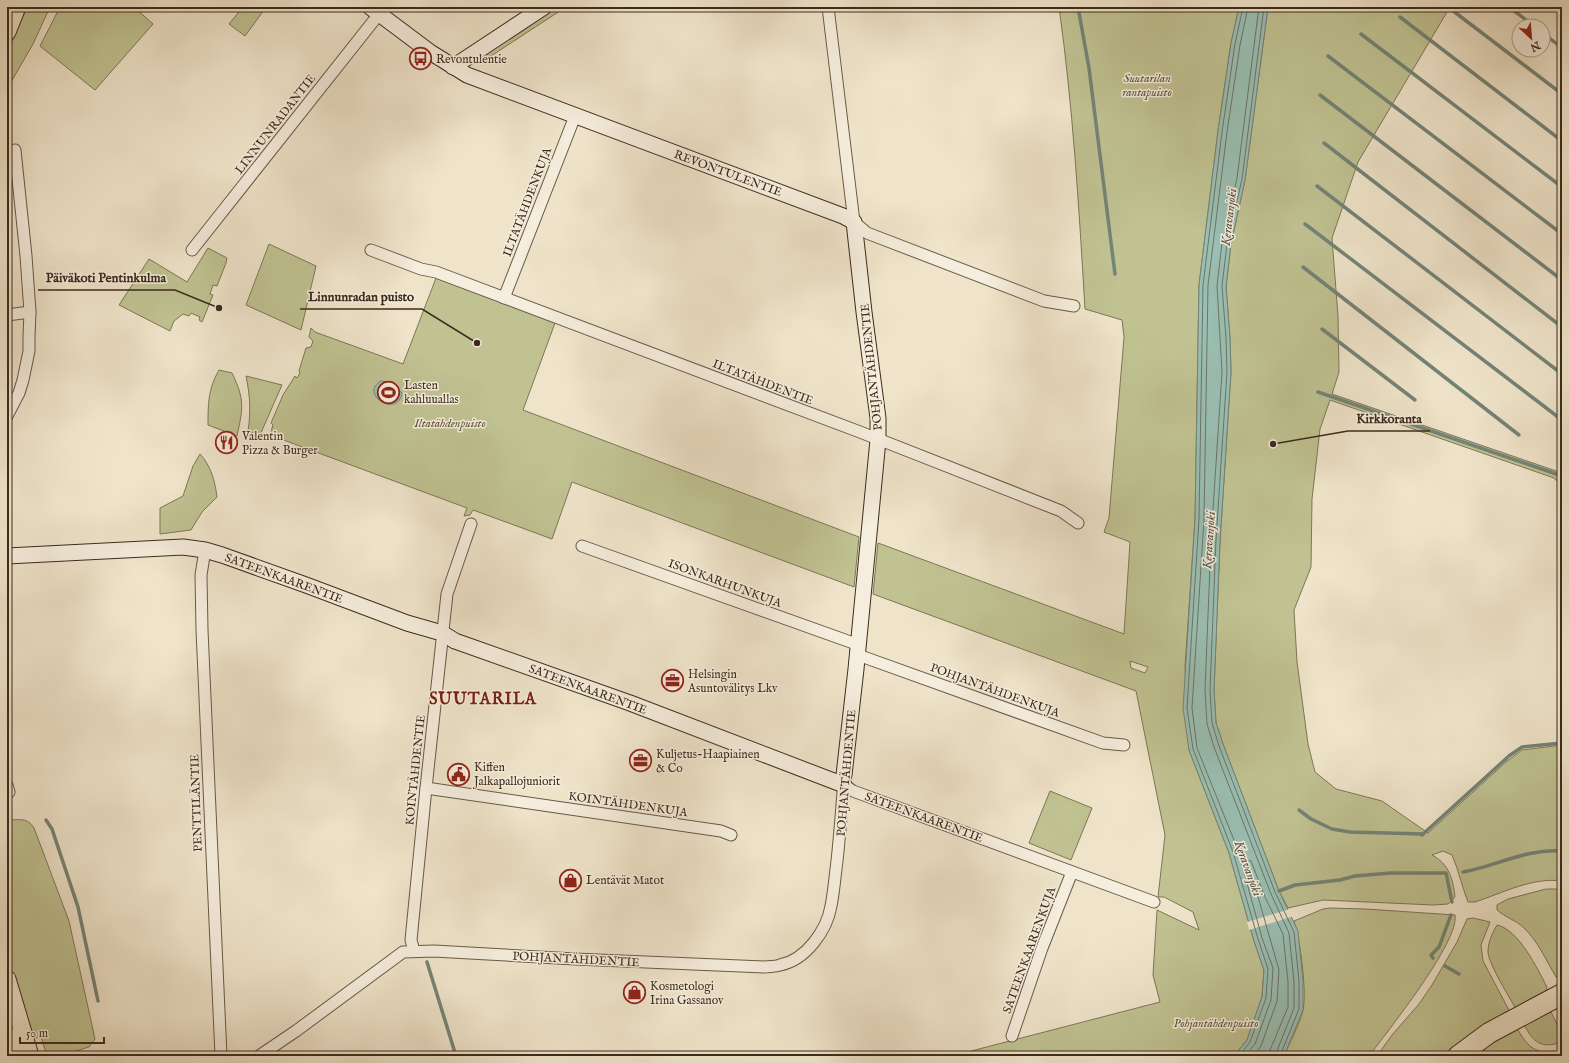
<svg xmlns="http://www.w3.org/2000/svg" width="1569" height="1063" viewBox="0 0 1569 1063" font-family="'IM FELL English',serif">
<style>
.green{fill:#c0c292;stroke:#7e7657;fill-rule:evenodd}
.water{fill:#9abfb3;stroke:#748477}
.pier{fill:#efe4ca}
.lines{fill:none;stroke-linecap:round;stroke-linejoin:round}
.shore{stroke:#6b7568;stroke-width:1}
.stream{stroke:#748477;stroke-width:3.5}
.street-casing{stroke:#695948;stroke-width:13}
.secondary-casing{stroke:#3c2b1c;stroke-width:17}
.primary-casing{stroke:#3c2b1c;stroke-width:19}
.highway-casing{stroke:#3c2b1c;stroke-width:22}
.street{stroke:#f5eddd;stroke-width:11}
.secondary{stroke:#f5eddd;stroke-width:15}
.primary{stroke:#efe4ca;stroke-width:17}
.highway{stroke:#efe4ca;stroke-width:20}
.labels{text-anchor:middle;stroke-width:3;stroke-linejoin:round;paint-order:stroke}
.poi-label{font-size:12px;fill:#3c2b1c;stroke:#f5eddd;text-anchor:start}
.park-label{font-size:12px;font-style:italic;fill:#5d513a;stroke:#f5eddd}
.street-label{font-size:12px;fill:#3c2b1c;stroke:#f5eddd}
.water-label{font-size:13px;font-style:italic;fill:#545042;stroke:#f5eddd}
.district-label{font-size:16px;font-weight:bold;letter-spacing:1px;fill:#7a1f14;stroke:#f5eddd}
.leader{fill:none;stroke:#3c2b1c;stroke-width:1.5}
.callout-dot{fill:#3c2b1c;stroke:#f5eddd;stroke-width:1.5}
.callout-label{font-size:13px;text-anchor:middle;font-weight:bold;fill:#3c2b1c;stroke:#f5eddd;stroke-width:3;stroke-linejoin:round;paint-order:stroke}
</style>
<rect width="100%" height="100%" fill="#efe4ca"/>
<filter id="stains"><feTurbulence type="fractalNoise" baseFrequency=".005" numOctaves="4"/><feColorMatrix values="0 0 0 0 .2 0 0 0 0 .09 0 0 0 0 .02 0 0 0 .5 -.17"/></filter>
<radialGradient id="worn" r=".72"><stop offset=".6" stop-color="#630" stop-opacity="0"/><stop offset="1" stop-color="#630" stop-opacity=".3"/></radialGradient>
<g class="green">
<polygon points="27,7 50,7 33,44 7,89 7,53"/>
<polygon points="60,7 134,7 153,24 95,90 40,46"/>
<polygon points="243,7 260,7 264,10 245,36 229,24"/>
<polygon points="555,7 566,7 491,56 477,63 476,62 476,59"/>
<path d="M1059,7H1239L1231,43L1218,131L1199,285L1195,519L1185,666L1189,750L1229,853L1254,941L1264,970L1262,997L1247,1040L1234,1056H952L1160,1002L1153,975L1157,910L1199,930L1193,912L1164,897H1158L1165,835L1136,691L873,594L878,543L1124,634L1130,542L1104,532L1109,518L1124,337L1122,320L1085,309C1079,208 1073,107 1059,7ZM1130,661L1148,667L1145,673L1131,668Z"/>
<path d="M1268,7H1450L1358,162L1332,238L1338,316L1339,372L1332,394L1562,473V486L1554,478L1330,400L1320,429L1312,499L1311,567L1294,610L1297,662L1308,744L1315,772L1336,789L1382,801L1428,833L1506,762L1522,750L1562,745V881C1532,877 1503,893 1475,902H1468C1462,887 1459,871 1452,855L1443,851L1432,855C1449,864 1453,879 1455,897L1448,904L1433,905L1323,900L1288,908L1279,891L1223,744L1216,723L1214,690L1220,541L1231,372L1230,338L1226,287L1231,244L1245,180Z"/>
<polygon points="269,244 316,266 301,330 246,305"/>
<polygon points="208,248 227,258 226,263 217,286 213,285 210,294 213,295 202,322 199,320 200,317 191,313 189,316 183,314 174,321 170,331 119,305 149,259 187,282"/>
<polygon points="436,278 555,323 523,410 859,537 854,587 572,482 552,539 473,510 470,515 464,516 467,508 270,435 273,425 271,423 283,395 295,376 297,378 300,373 299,371 306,348 311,347 313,341 309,337 311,328 315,332 403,364"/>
<path d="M219,370L232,373C245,400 243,408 237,436L208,425C208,404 208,389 219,370Z"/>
<path d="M246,376L282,385L260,435L248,431C251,411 250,395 246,376Z"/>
<path d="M200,454C211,466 215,481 217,497L202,512L191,530L160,534V508L183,496L193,466Z"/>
<polygon points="1050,791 1092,808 1071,860 1029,843"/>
<path d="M7,820C20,820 27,817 34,828L69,921L95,1039L89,1047L59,1056H47L41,1037L36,1038L24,1016L7,957Z"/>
<path d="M1546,889H1562V978H1558L1556,977C1546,960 1538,941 1523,927C1517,921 1505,917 1497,910V905L1508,899Z"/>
<path d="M1330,908L1366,909L1455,915C1460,941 1387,1032 1369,1056H1284C1289,1043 1300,1024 1303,1010C1307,992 1300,939 1294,921L1323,909Z"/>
<polygon points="1473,918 1490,922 1481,945 1483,961 1511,1014 1468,1040 1447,1056 1377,1056 1392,1035 1419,1004 1432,985 1457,942 1467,919"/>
<path d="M1497,925C1519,930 1537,968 1547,987L1545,994L1517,1011C1510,998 1489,965 1488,952C1488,942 1492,934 1497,925Z"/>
<path d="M1550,1010L1562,1034V1042C1542,1049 1533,1043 1524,1024Z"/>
<path d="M1517,1028C1526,1044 1534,1055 1554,1051L1555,1053L1549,1056H1470L1493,1040Z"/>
</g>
<g class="water">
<polygon points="1239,7 1268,7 1245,180 1231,244 1226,287 1230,338 1231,372 1220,541 1214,690 1216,723 1223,744 1279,891 1298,931 1303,981 1303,1010 1284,1056 1234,1056 1247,1040 1262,997 1264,970 1254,941 1229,853 1189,750 1183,708 1195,519 1199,285 1218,131 1231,43"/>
<path d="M381,381C389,381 397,388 402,393C398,419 358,394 381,381Z"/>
</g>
<polygon class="pier" points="1290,909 1294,916 1249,930 1247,922"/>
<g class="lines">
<g class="shore">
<polyline points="1259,7 1237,178 1222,243 1217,286 1222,372 1211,540 1205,690 1207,724 1214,747 1271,894 1289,933 1294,982 1294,1008 1275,1056"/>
<polyline points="1264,7 1242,179 1227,244 1222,286 1226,338 1227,372 1216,540 1210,690 1212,723 1219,746 1275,892 1294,932 1299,981 1299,1009 1280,1056"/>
<polygon points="382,385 389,387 396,394 397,397 388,400 381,398 379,391"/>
<polyline points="1239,1056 1250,1042 1266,998 1268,969 1258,939 1233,852 1193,749 1187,708 1199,519 1203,285 1222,132 1235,44 1243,7"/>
<polyline points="1245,1056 1255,1044 1271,1000 1273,968 1262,938 1238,850 1197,748 1192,708 1204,519 1208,285 1227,132 1240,45 1248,7"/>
<polyline points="1253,1056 1261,1046 1277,1001 1279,970 1248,862 1250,860 1251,861 1265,897 1283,934 1288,982 1288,1007 1270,1050 1269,1056"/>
</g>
<g class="stream">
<polyline points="1078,7 1089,68 1115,274"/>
<polyline points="1448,7 1562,94"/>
<polyline points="1509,7 1534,26"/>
<polyline points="1400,17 1562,141"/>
<polyline points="1543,33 1562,48"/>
<polyline points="1361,34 1562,187"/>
<polyline points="1328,56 1562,234"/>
<polyline points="1320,95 1562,280"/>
<polyline points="1324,143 1562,327"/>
<polyline points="1317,186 1562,374"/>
<polyline points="1305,224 1562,420"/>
<polyline points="1303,267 1519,435"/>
<polyline points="1322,329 1415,400"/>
<polyline points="1318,392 1562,476"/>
<polyline points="1299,810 1311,819 1332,829 1350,832 1423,834"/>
<polyline points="46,820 52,829 78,907 98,1001"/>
<polyline points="1422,835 1509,756 1522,747 1562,743"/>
<path d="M1463,872C1496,866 1528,848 1562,851"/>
<polyline points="1279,891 1295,885 1340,880 1355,876 1391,873 1446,873 1452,902"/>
<polyline points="1433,958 1431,955 1439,947 1451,915"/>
<polyline points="427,962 456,1056"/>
<polyline points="1445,966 1459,974"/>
</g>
<defs>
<g id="street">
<polyline points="828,7 854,222 867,233 1044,301 1074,306"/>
<polyline points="192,250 379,14"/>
<polyline points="371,250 421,269 436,272 860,432 1061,511 1078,523"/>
<polyline points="504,298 575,116"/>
<polyline points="7,315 30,312"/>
<polyline points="7,416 19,393 23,380 29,351 29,337 30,312 26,256 15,150"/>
<polyline points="582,546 859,645"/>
<polyline points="205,550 201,575 202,630 221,1056"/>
<polyline points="858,655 1103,743 1124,745"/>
<polyline points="7,785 9,792"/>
<polyline points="844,785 853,791 1154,902"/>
<polyline points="426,788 721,831 731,835"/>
<polyline points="414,951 411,940 426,788 447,594 471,524"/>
<polyline points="1012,1036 1042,948 1072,872"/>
<path d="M259,1056L296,1031L403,952L434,951L575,959L765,967C770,966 775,967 780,965C806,960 827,930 831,906C834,891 835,876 837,861C840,833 842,806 844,779"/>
</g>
<g id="secondary">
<polyline points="370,7 430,52 467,75 843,216 854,222 864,312 878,418 878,440 856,669 844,775"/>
<polyline points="453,67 544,7"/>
<polyline points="7,556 183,547 205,550 222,555 306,585 407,623 442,633 455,641 630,703 844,785"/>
</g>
<g id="primary">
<polyline points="7,32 17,7"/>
<polyline points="7,979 30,1056"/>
<polyline points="7,1035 13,1056"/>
</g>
<polyline id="highway" points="1458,1056 1489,1033 1562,994"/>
</defs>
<use href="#street" class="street-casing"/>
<use href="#secondary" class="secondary-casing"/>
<use href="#primary" class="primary-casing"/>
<use href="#highway" class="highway-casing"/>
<use href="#street" class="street"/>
<use href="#secondary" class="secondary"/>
<use href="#primary" class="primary"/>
<use href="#highway" class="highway"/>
</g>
<defs>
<symbol id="bus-ring" viewBox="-11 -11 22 22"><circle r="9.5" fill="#f5eddd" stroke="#8f2418" stroke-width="1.5"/><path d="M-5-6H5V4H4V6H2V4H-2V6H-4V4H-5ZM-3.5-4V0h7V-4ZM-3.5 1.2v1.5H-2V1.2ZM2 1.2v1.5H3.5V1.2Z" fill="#8f2418"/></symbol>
<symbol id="stadium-ring" viewBox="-11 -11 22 22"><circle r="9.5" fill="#f5eddd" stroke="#8f2418" stroke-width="1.5"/><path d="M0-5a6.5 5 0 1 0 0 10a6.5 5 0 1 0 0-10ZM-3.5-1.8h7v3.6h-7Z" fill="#8f2418"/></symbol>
<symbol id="restaurant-ring" viewBox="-11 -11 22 22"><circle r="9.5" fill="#f5eddd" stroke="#8f2418" stroke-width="1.5"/><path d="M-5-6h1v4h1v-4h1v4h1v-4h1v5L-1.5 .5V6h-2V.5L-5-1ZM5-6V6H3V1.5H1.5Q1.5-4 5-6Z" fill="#8f2418"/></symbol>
<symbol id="office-ring" viewBox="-11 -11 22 22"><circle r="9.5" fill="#f5eddd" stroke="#8f2418" stroke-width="1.5"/><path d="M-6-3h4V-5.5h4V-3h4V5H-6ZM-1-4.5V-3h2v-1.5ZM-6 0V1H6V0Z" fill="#8f2418"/></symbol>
<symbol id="civic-ring" viewBox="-11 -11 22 22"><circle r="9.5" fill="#f5eddd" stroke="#8f2418" stroke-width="1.5"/><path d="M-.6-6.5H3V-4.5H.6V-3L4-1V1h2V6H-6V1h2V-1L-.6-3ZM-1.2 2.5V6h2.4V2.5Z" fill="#8f2418"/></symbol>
<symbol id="shop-ring" viewBox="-11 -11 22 22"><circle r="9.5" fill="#f5eddd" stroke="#8f2418" stroke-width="1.5"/><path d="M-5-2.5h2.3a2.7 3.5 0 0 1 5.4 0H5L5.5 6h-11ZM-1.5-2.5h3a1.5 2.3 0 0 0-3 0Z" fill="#8f2418"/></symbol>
</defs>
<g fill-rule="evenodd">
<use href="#bus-ring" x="408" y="46" width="25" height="25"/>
<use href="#stadium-ring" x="376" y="380" width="25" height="25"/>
<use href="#restaurant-ring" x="214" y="430" width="25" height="25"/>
<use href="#office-ring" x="660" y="668" width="25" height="25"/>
<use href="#office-ring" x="628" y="748" width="25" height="25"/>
<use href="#civic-ring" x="446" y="762" width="25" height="25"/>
<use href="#shop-ring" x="558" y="868" width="25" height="25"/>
<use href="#shop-ring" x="622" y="980" width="25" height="25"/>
</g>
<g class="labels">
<g class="poi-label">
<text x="436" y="63">Revontulentie</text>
<text x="404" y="389">Lasten<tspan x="404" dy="14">kahluuallas</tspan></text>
<text x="242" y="440">Valentin<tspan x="242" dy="14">Pizza &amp; Burger</tspan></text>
<text x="688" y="678">Helsingin<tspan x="688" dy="14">Asuntovälitys Lkv</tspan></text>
<text x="656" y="758">Kuljetus-Haapiainen<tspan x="656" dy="14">&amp; Co</tspan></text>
<text x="474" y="771">Kiffen<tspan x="474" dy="14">Jalkapallojuniorit</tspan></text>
<text x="586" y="884">Lentävät Matot</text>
<text x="650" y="990">Kosmetologi<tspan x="650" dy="14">Irina Gassanov</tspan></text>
</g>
<g class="park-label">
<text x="1147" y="82">Suutarilan<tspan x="1147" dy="14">rantapuisto</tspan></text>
<text x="450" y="427">Iltatähdenpuisto</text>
<text x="1216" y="1027">Pohjantähdenpuisto</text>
</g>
<g class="street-label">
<text transform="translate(275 124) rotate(-52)" y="4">LINNUNRADANTIE</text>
<text transform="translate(728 173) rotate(20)" y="4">REVONTULENTIE</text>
<text transform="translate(527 202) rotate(-69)" y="4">ILTATÄHDENKUJA</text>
<text transform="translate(871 367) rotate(-96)" y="4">POHJANTÄHDENTIE</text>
<text transform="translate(763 382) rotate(21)" y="4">ILTATÄHDENTIE</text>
<text transform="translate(284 578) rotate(20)" y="4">SATEENKAARENTIE</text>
<text transform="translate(725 583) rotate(20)" y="4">ISONKARHUNKUJA</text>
<text transform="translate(588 689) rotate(20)" y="4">SATEENKAARENTIE</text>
<text transform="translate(995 690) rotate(20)" y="4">POHJANTÄHDENKUJA</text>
<text transform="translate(415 770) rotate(-84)" y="4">KOINTÄHDENTIE</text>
<text transform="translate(846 773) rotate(-85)" y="4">POHJANTÄHDENTIE</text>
<text transform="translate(196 803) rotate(-92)" y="4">PENTTILÄNTIE</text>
<text transform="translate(628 804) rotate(8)" y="4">KOINTÄHDENKUJA</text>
<text transform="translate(924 817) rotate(20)" y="4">SATEENKAARENTIE</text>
<text transform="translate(1029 950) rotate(-70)" y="4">SATEENKAARENKUJA</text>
<text transform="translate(576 959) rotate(3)" y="4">POHJANTÄHDENTIE</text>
</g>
<g class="water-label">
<text transform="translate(1228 217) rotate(-83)" y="5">Keravanjoki</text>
<text transform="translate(1208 540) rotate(-86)" y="5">Keravanjoki</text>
<text transform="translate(1249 868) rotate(70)" y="5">Keravanjoki</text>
</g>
<g class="district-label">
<text x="483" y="704">SUUTARILA</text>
</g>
</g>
<path class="leader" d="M219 308L175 290H38M477 343L422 309H300M1273 444L1348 431H1430"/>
<g class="callout-dot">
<circle cx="219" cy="308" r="4"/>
<circle cx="477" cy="343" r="4"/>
<circle cx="1273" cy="444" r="4"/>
</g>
<g class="callout-label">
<text x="106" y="282">Päiväkoti Pentinkulma</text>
<text x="361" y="301">Linnunradan puisto</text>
<text x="1389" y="423">Kirkkoranta</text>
</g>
<rect width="1569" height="1063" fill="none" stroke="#efe4ca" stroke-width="24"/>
<rect x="8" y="8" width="1553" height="1047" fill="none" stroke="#3c2b1c" stroke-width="2"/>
<rect x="12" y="12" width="1545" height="1039" fill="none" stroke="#3c2b1c"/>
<g transform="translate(1531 38) rotate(154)"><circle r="19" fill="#f5eddd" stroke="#ab9f90"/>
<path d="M0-3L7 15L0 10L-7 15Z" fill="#8f2418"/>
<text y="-6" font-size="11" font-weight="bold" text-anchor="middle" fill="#3c2b1c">N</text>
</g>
<path d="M20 1037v6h84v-6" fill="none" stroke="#3c2b1c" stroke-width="2"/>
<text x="26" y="1037" font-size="12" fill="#3c2b1c" stroke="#f5eddd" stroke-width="3" paint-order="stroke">50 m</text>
<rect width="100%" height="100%" filter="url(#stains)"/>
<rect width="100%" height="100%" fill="url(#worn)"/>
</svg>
